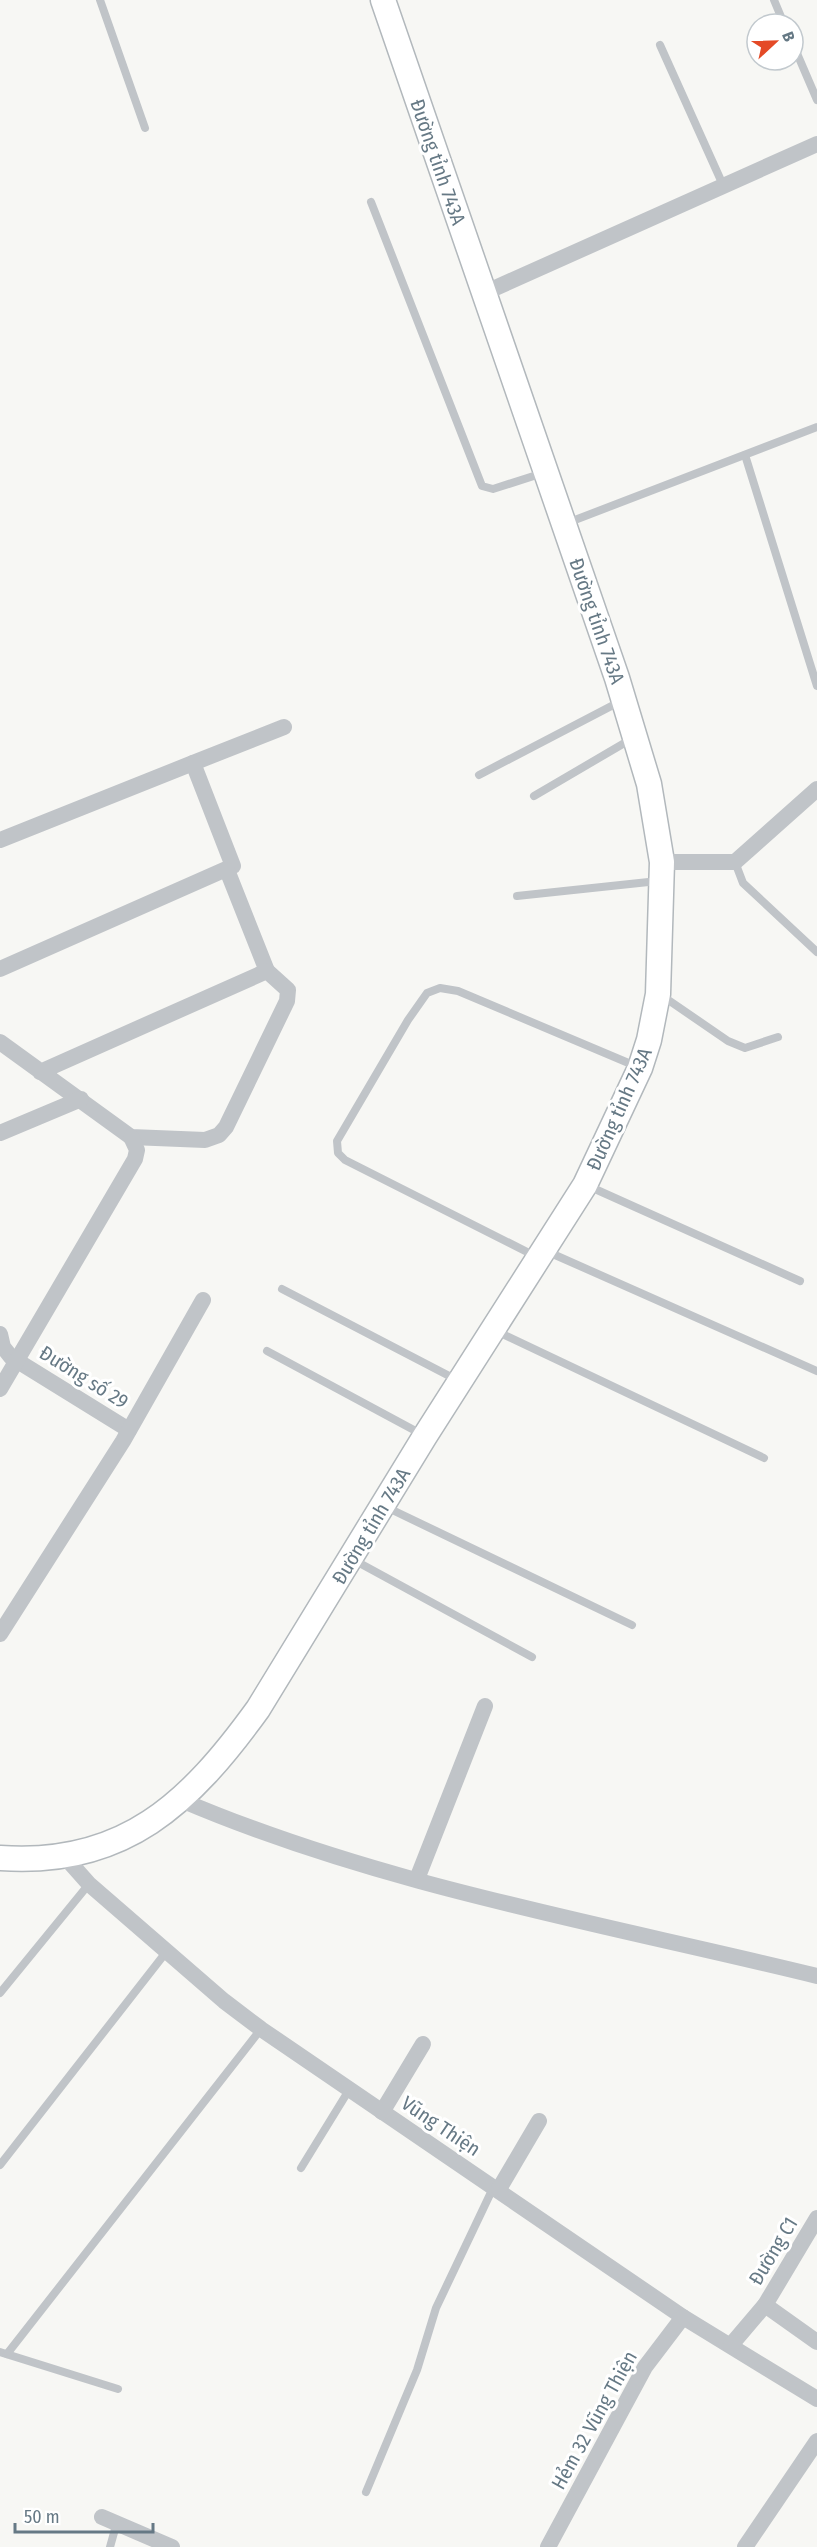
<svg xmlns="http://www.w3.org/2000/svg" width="817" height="2547" viewBox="0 0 817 2547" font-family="'Fira Sans Condensed',sans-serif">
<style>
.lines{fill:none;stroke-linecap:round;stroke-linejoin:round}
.secondary-casing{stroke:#b2b8bc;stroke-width:27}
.lane{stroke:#c0c4c8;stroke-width:8}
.street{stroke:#c0c4c8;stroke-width:16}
.secondary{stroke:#fff;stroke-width:24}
.labels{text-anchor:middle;stroke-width:6;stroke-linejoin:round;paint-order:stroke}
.street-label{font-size:20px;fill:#667985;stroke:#fff}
</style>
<rect width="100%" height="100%" fill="#f7f7f4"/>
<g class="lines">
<defs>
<path id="secondary" d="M0,1858C124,1867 190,1803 258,1709L425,1436L585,1185L640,1068L649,1040L658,994L662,862L649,784L617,678L383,0"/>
</defs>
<use href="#secondary" class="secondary-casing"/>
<g class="lane">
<polyline points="100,0 145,128"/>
<polyline points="774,0 784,24"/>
<polyline points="793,44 817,100"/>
<polyline points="660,45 723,185"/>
<polyline points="371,202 482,486 493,489 543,473"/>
<polyline points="745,455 817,686"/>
<polyline points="567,523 817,427"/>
<polyline points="479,775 621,701"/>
<polyline points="534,796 633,738"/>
<polyline points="735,862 743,883 817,952"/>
<polyline points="517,896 658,881"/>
<polyline points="661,995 728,1041 745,1048 778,1037"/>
<polyline points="586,1185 800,1281"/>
<polyline points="546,1251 817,1371"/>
<polyline points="537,1257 345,1160 338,1153 337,1141 408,1020 427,993 440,988 458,991 638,1067"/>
<polyline points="282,1289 457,1380"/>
<polyline points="496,1331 764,1458"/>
<polyline points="267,1351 425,1436"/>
<polyline points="384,1506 632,1625"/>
<polyline points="352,1559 532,1657"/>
<polyline points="0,1993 89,1884"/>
<polyline points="0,2165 167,1951"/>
<polyline points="301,2168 349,2090"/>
<polyline points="0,2352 118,2389"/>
<polyline points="7,2354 261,2029"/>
<polyline points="366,2492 417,2370 436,2308 494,2186"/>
<polyline points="110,2547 117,2522"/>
</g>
<g class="street">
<polyline points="484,293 817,144"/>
<polyline points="193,763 284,727"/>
<polyline points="0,840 193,763 233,866 0,969"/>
<polyline points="662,862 735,862 817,789"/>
<polyline points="227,870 267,971"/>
<polyline points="0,1042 131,1137 205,1140 219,1135 226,1127 287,1001 288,990 267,971 40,1072"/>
<polyline points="0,1133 81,1099"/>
<polyline points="0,1334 3,1347 11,1357 129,1430"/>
<polyline points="0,1389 135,1159 137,1150 131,1137"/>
<polyline points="0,1634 123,1441 203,1300"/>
<path d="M181,1800C382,1886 605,1924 817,1976"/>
<polyline points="65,1857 89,1884 224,2001 261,2029 683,2317 817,2399"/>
<polyline points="417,1879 485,1706"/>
<polyline points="382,2112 423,2044"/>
<polyline points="499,2189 539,2121"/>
<polyline points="765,2305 817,2342"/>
<polyline points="731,2345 765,2305 817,2218"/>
<polyline points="102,2517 172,2547"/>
<polyline points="548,2547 645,2367 683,2317"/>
<polyline points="745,2547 817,2441"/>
</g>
<use href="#secondary" class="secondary"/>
</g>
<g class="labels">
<g class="street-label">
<text transform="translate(438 162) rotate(71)" y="7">Đường tỉnh 743A</text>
<text transform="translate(597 621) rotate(71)" y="7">Đường tỉnh 743A</text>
<text transform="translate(619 1109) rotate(-66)" y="7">Đường tỉnh 743A</text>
<text transform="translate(84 1377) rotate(32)" y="7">Đường số 29</text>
<text transform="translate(371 1526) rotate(-59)" y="7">Đường tỉnh 743A</text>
<text transform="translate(441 2126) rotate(34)" y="7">Vũng Thiện</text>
<text transform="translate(773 2251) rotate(-59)" y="7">Đường C1</text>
<text transform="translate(594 2420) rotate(-61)" y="7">Hẻm 32 Vũng Thiện</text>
</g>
</g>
<g transform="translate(775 42) rotate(68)"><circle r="28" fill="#ffffff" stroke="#c2c9ce" stroke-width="1.5"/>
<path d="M0-4.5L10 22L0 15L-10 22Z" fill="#e44a27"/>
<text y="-9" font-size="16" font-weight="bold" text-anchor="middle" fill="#667985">B</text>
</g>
<path d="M15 2523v9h138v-9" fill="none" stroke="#667985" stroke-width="3"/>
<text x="24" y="2523" font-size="18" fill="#667985" stroke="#ffffff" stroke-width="4.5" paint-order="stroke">50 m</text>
</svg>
